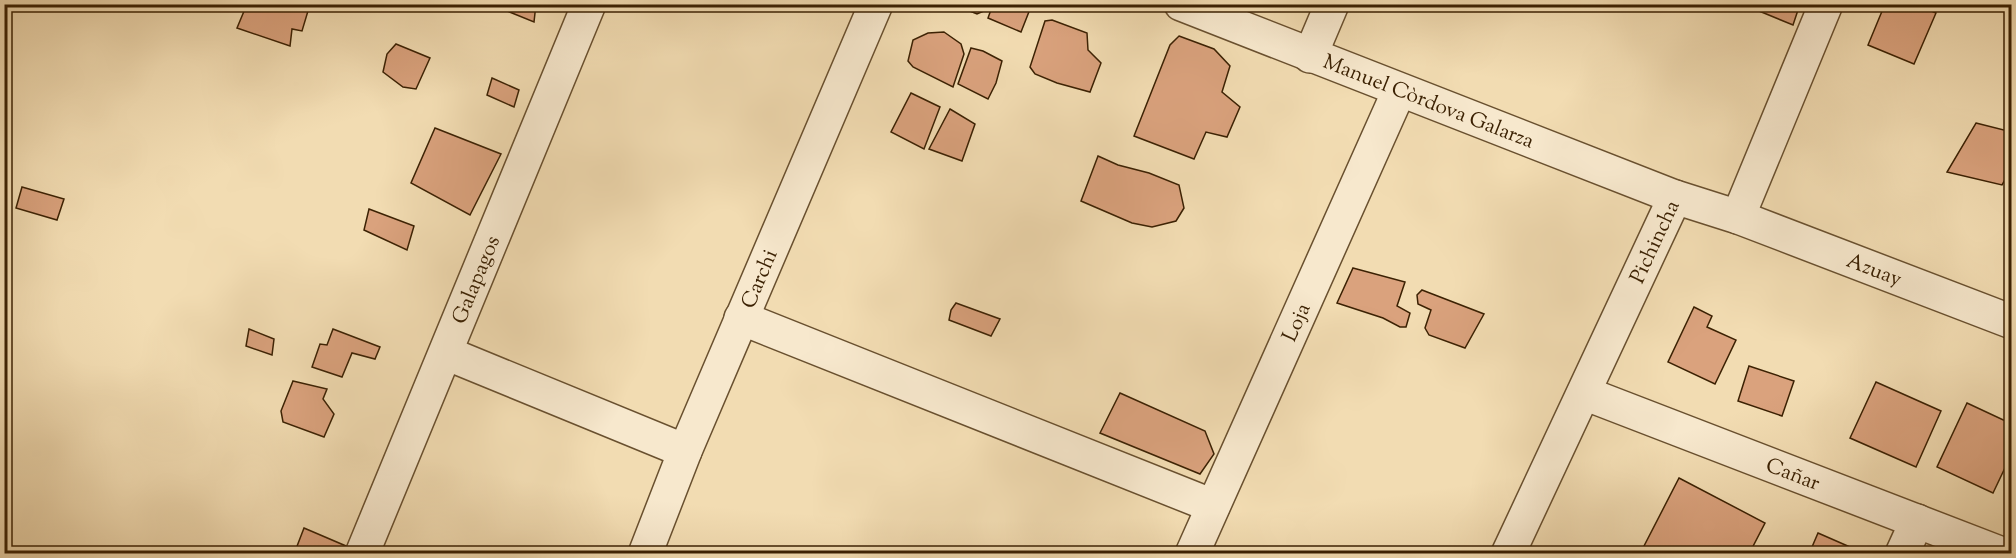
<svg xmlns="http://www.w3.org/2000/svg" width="2016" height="558" viewBox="0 0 2016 558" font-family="'Sorts Mill Goudy',serif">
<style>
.building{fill:#daa27d;stroke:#3b2103;stroke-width:1.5}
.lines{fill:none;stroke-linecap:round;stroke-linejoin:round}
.minor-casing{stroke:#69502f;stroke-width:36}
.minor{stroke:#f7e8cd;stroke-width:33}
.labels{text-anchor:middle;stroke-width:6;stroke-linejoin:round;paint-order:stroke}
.street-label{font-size:21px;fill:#3b2103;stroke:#f7e8cd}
</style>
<rect width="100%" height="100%" fill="#f2dcb2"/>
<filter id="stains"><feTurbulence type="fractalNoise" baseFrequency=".00333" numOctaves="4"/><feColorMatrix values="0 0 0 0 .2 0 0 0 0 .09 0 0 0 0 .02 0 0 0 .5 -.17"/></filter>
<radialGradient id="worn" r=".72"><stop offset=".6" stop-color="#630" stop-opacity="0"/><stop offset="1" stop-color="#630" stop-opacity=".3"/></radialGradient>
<g class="building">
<polygon points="247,4 294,4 308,11 302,31 292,29 290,46 237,28"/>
<polygon points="490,4 536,4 534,22"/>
<polygon points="952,4 987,4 984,11 977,14"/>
<polygon points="993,4 1032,4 1021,32 988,18"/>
<polygon points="1742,4 1800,4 1793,25"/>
<polygon points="1885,4 1916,4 1936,13 1914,64 1868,45"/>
<polygon points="1052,20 1087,33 1088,50 1101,63 1090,92 1057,83 1035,74 1030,67 1045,21"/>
<polygon points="944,32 961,44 964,54 953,87 913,67 908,61 913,40 928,33"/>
<polygon points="1179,36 1214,49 1230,66 1222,92 1240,107 1227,137 1206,132 1194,159 1134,136 1170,45"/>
<polygon points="396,44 430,58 416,89 403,87 383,72 387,54"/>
<polygon points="971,48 983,51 1002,61 996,83 988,99 958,84"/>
<polygon points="492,78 519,90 514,107 487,95"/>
<polygon points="911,93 940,107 924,149 891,132"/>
<polygon points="950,109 975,124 962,161 929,149"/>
<polygon points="1976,123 2012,132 2012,168 2002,185 1947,172"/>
<polygon points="435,128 501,154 470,215 411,183"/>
<polygon points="1098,156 1118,165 1149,173 1179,185 1184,208 1176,221 1152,227 1132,223 1081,201"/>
<polygon points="22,187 64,199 57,220 16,208"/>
<polygon points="369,209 414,226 407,250 364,230"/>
<polygon points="1353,268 1405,282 1397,306 1410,313 1406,327 1400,327 1383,318 1337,303"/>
<polygon points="1422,290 1484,314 1465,348 1429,335 1425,328 1431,310 1418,304 1417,295"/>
<polygon points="956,303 1000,319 991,336 949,320 951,310"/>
<polygon points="1694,307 1712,316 1707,327 1736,340 1715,384 1668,362"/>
<polygon points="249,329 274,339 272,355 246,346"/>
<polygon points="333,329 380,347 375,359 352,353 342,377 312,367 320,344 327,345"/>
<polygon points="1749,366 1794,381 1782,416 1738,401"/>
<polygon points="293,381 327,389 323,399 334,414 324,437 283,422 281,411"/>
<polygon points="1876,382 1941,411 1916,467 1850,438"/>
<polygon points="1120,393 1205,431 1214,454 1200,474 1100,433"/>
<polygon points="1967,403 2012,424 2012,453 1993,493 1937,467"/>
<polygon points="1679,478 1765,523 1749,554 1654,554 1643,548"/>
<polygon points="304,528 346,546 342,554 294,554"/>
<polygon points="1818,533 1866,554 1809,554"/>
</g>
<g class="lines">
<defs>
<g id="minor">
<path id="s1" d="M1181,4L1675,197"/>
<polyline points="1310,56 1332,4"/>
<path id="s2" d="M1738,217L2012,322"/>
<polyline points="741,318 1213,506"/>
<polyline points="446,353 685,451"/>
<path id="s3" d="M1584,393L2002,554"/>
<path id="s4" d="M362,554L589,4"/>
<path id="s5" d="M645,554L685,451L876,4"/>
<path id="s6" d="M1192,554L1399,91"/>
<path id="s7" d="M1508,554L1675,197L1738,217L1826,4"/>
<polyline points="1902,554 1917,521"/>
</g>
</defs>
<use href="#minor" class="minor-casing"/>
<use href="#minor" class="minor"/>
</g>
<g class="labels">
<g class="street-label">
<text dy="7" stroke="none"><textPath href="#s1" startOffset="266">Manuel Còrdova Galarza</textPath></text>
<text dy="7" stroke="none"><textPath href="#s7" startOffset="345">Pichincha</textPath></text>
<text dy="7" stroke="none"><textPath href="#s2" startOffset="146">Azuay</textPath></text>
<text dy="7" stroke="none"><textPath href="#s5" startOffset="298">Carchi</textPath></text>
<text dy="7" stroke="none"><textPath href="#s4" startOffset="297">Galapagos</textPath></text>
<text dy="7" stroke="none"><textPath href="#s6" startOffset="254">Loja</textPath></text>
<text dy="7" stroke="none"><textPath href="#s3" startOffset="224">Cañar</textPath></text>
</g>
</g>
<rect width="2016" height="558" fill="none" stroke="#f2dcb2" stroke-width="24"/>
<rect x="6" y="6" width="2004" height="546" fill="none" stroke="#3b2103" stroke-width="3"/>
<rect x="12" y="12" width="1992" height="534" fill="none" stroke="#3b2103" stroke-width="1.5"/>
<rect width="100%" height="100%" filter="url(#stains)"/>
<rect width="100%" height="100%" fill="url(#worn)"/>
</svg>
